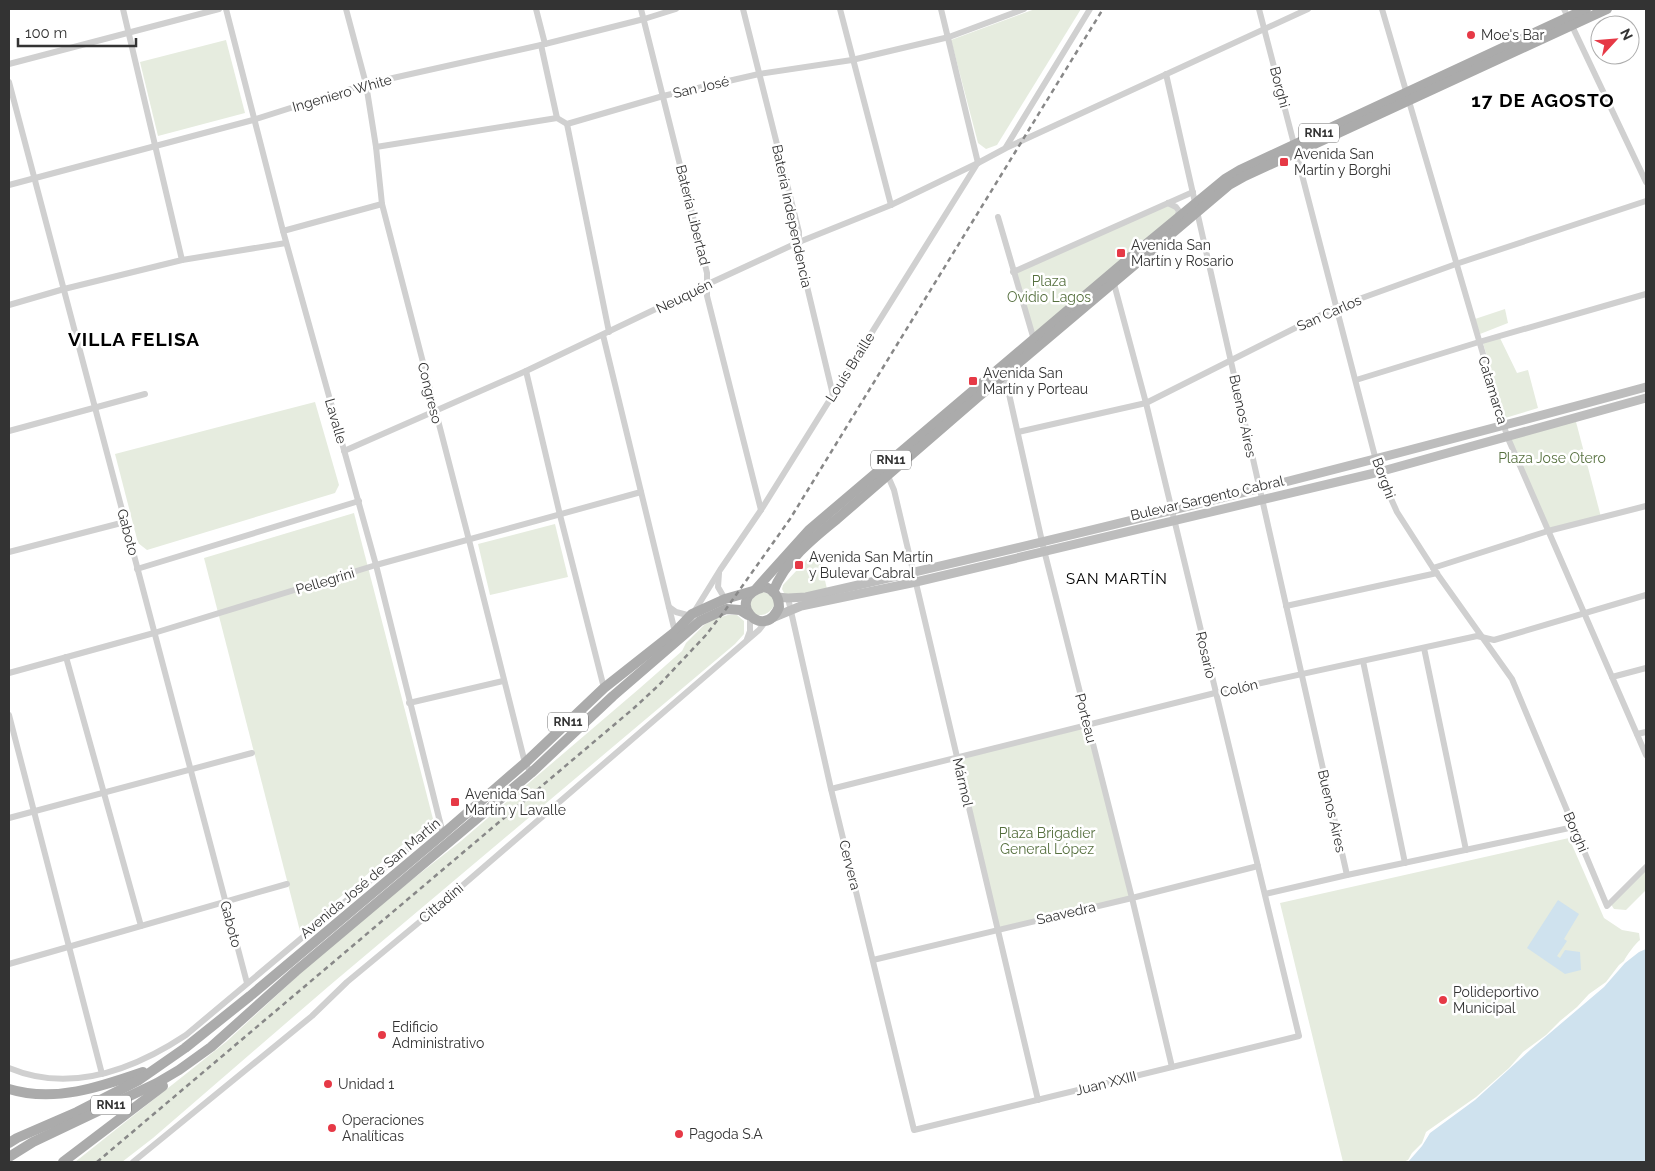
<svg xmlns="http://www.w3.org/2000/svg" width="1655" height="1171" viewBox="0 0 1655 1171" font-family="Raleway,sans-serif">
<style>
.green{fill:#e6ecdf}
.water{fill:#cfe2ee}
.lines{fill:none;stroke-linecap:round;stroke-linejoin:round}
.street{stroke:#d0d0d0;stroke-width:6}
.secondary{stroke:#bdbdbd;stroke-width:9}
.primary{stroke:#ababab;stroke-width:10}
.rail{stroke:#888;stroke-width:2.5;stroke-dasharray:5 4;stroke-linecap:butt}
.poi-dot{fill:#e63946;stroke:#fff;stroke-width:2}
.labels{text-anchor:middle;stroke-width:5;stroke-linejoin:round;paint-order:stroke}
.shield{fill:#fff;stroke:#707070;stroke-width:1}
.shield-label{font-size:12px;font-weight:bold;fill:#333}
.poi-label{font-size:14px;fill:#333;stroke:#fff;text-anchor:start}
.street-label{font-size:14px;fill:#333;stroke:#fff}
.park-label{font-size:14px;fill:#56703f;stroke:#fff}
.neighbourhood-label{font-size:15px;letter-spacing:1px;fill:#000;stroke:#fff}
.district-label{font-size:19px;font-weight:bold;letter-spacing:1px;fill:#000;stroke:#fff}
</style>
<rect width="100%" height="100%" fill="#fff"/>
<g class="green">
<polygon points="1035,9 1081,9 997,145 986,149 978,143 951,40"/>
<polygon points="226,40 245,113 158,136 140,62"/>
<polygon points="1168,203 1179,211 1034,340 1013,272"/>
<polygon points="1505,309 1508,323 1480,334 1475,319"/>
<polygon points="1500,338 1517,373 1528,370 1538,408 1505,418 1483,343"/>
<polygon points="315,402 339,485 335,493 147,550 138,543 115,454"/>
<polygon points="1575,418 1601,517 1548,531 1507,436"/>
<polygon points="354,513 433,819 300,931 204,558"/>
<polygon points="555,524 568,577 490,595 478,544"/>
<polygon points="814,552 820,559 827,589 803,595 785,595 782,589 783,585"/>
<path d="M764,592L772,596L775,604C770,613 765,616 755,615L749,606C751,598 757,594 764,592Z"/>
<polygon points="728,615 737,615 744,621 744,634 735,644 329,986 153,1138 122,1162 75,1162 226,1042 342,935 461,841 640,688 682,651 686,643 704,625 714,619"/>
<polygon points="1088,726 1132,898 998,929 957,758"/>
<path d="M1569,838L1604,918L1622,930L1639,933L1640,940C1635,944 1626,956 1624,961L1619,965L1606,982L1589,994L1577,1007L1560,1021L1546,1035L1523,1052L1509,1068L1476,1097L1426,1132L1422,1143L1412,1153L1408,1160L1403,1162H1343L1280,903Z"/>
<polygon points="1646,867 1646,890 1626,910 1614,909 1610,903"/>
</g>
<g class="water">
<polygon points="1558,900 1579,914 1564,939 1567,941 1557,956 1560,958 1565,950 1580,952 1581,970 1565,974 1527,948"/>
<polygon points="1646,949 1646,1162 1408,1162 1422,1146 1430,1133 1475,1100 1530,1050 1604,987 1625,963 1639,952"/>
</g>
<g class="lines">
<g class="street">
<polyline points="123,9 182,260"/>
<polyline points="226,9 283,231 376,565 443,834"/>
<polyline points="346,9 366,84 376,147 382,204 469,540 525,763 531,773"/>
<polyline points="536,9 545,44"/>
<polyline points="641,9 707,273 707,296 761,510"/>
<polyline points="743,9 799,232 799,253 833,395"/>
<polyline points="840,9 891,205"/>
<polyline points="941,9 978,163"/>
<polyline points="1259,9 1379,472 1397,512 1433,568 1512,679 1607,906 1646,867"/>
<polyline points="1382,9 1507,436 1646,755"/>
<polyline points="1564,9 1646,182"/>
<polyline points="541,45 557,118"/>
<polyline points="9,64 219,9"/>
<polyline points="1166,74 1347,875"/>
<polyline points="9,82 247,983"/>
<polyline points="567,124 609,332"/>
<polyline points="376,147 557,118 567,124 663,96 759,74 852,60 949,37 1024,9"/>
<polyline points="1006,147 1090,9"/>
<polyline points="9,185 253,120 366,84 541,45 644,19 676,9"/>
<polyline points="1168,203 1176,207 1179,211 1177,218"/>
<polyline points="998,217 1034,340"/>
<polyline points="283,231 382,204"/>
<polyline points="1013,272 1193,192"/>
<polyline points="9,305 64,289 182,260 286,243"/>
<polyline points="603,335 675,632"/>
<polyline points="526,371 560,515 604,688"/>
<polyline points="1001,374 1007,385 1043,546 1132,898 1172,1067"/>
<polyline points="1356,380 1479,342 1646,294"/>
<polyline points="9,431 145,394"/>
<polyline points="1018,432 1146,403 1337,307 1456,264 1646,201"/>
<polyline points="344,451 526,371 708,284 799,242 891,205 978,163 1006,148 1308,9"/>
<polyline points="887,474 894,490 1038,1100"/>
<polyline points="9,552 125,522"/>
<polyline points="1433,568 1548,531 1646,506"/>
<polyline points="137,569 359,501"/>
<polyline points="719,573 718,587 725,599"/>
<polyline points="788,598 831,789 914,1130 1299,1036 1146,403 1113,280"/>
<polyline points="1286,606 1437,573"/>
<polyline points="669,607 676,612 691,616"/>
<polyline points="694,612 720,570 761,510 977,164"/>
<polyline points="747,639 750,631 750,617"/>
<polyline points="1424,648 1466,850"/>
<polyline points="66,657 141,926"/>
<polyline points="1363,661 1405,863"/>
<polyline points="9,673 154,633 376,565 641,492"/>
<polyline points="1612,677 1646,668"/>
<polyline points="409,703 503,681"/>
<polyline points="9,715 102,1074"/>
<polyline points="1637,734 1646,732"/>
<polyline points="831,789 1215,693 1477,636 1494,640 1646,595"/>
<polyline points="9,818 252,753"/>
<polyline points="1265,894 1347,875 1574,827"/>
<polyline points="873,960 1132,898 1258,866"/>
<polyline points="9,964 287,884"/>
<path d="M9,1068C71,1094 133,1070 186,1035L440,822"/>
<polyline points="133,1162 312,1016 347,982 434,910 759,630 766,621"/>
</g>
<g class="secondary">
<path d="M777,597L788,598L806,597C1088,533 1368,463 1646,387"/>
<polyline points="772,618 801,606 916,582 1379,472 1646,398"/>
</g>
<g class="primary">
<path d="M764,587C774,589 779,597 779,607C764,644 722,598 764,587Z"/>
<polyline points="756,589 809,530 1127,260 1225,179 1240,170 1586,9"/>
<path d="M773,592C785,561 812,539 837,519L978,397L1229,185L1245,176L1607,9"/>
<path d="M9,1089C54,1103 100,1087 143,1072"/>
<polyline points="9,1143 17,1138 77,1112 118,1091 139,1080 185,1048 250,996 443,834 525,763 604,688 675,632 692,614 725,599 753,591"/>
<polyline points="9,1157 33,1142 157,1083 179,1070 211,1047 296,971 531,773 613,696 700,621 726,609 740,610 748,615"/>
<polyline points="63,1162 163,1086"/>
</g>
<polyline class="rail" points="97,1162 634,708 659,685 706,635 726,609 790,519 1103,9"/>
</g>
<g class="poi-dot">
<circle cx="1471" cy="35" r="5"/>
<rect x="1279" y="157" width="10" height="10" rx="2.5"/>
<rect x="1116" y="248" width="10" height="10" rx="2.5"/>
<rect x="968" y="376" width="10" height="10" rx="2.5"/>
<rect x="794" y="560" width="10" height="10" rx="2.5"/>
<rect x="450" y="797" width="10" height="10" rx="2.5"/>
<circle cx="1443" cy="1000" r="5"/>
<circle cx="382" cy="1035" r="5"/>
<circle cx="328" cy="1084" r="5"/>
<circle cx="332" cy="1128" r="5"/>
<circle cx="679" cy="1134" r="5"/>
</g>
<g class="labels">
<g class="shield">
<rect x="1299" y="123.5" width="40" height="19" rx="4"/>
<rect x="871" y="450.5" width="40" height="19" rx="4"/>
<rect x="548" y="712.5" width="40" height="19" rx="4"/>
<rect x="91" y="1095.5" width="40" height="19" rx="4"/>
</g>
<g class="shield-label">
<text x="1319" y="137">RN11</text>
<text x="891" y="464">RN11</text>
<text x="568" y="726">RN11</text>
<text x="111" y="1109">RN11</text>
</g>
<g class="poi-label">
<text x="1481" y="40">Moe's Bar</text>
<text x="1294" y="159">Avenida San<tspan x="1294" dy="16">Martín y Borghi</tspan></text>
<text x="1131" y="250">Avenida San<tspan x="1131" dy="16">Martín y Rosario</tspan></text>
<text x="983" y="378">Avenida San<tspan x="983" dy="16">Martín y Porteau</tspan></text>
<text x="809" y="562">Avenida San Martín<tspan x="809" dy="16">y Bulevar Cabral</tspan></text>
<text x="465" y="799">Avenida San<tspan x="465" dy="16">Martín y Lavalle</tspan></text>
<text x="1453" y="997">Polideportivo<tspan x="1453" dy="16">Municipal</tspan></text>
<text x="392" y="1032">Edificio<tspan x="392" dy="16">Administrativo</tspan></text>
<text x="338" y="1089">Unidad 1</text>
<text x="342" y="1125">Operaciones<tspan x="342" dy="16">Analíticas</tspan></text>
<text x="689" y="1139">Pagoda S.A</text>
</g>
<g class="street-label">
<text transform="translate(701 87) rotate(-13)" y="5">San José</text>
<text transform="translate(1280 87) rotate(75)" y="5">Borghi</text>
<text transform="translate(342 93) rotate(-16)" y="5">Ingeniero White</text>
<text transform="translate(693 215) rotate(76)" y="5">Batería Libertad</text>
<text transform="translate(792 216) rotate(78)" y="5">Batería Independencia</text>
<text transform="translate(684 296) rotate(-26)" y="5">Neuquén</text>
<text transform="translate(1329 313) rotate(-24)" y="5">San Carlos</text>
<text transform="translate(850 367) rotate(-58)" y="5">Louis Braille</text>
<text transform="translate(1493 390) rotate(73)" y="5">Catamarca</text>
<text transform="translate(430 393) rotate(76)" y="5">Congreso</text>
<text transform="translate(1243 416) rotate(78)" y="5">Buenos Aires</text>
<text transform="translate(336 421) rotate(74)" y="5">Lavalle</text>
<text transform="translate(1384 478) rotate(70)" y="5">Borghi</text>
<text transform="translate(1207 498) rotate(-13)" y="5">Bulevar Sargento Cabral</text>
<text transform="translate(128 532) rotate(75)" y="5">Gaboto</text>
<text transform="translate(325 581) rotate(-17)" y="5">Pellegrini</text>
<text transform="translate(1206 655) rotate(77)" y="5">Rosario</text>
<text transform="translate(1239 688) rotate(-13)" y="5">Colón</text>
<text transform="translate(1086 718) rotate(76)" y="5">Porteau</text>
<text transform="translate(963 782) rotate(77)" y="5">Mármol</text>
<text transform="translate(1332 811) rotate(77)" y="5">Buenos Aires</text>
<text transform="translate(1576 832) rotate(67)" y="5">Borghi</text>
<text transform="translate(850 865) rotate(76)" y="5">Cervera</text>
<text transform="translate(370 878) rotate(-40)" y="5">Avenida José de San Martín</text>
<text transform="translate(441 903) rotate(-40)" y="5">Cittadini</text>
<text transform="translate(1066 913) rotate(-13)" y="5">Saavedra</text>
<text transform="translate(231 924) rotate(75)" y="5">Gaboto</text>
<text transform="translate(1106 1083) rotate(-14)" y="5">Juan XXIII</text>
</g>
<g class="park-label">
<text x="1049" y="286">Plaza<tspan x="1049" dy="16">Ovidio Lagos</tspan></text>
<text x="1552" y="463">Plaza Jose Otero</text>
<text x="1047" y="838">Plaza Brigadier<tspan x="1047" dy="16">General López</tspan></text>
</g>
<g class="neighbourhood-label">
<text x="1117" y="584">SAN MARTÍN</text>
</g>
<g class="district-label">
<text x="1543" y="107">17 DE AGOSTO</text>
<text x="134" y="346">VILLA FELISA</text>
</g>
</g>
<rect width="1655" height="1171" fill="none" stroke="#333333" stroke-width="20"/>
<g transform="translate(1615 40) rotate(64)"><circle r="24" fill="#ffffff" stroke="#adadad"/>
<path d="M0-4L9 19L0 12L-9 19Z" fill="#e63946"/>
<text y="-8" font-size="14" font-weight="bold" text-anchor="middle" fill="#333333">N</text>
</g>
<path d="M18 38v8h118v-8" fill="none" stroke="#333333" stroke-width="2.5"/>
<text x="25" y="38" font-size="15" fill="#333333" stroke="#ffffff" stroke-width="4" paint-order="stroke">100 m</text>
</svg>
